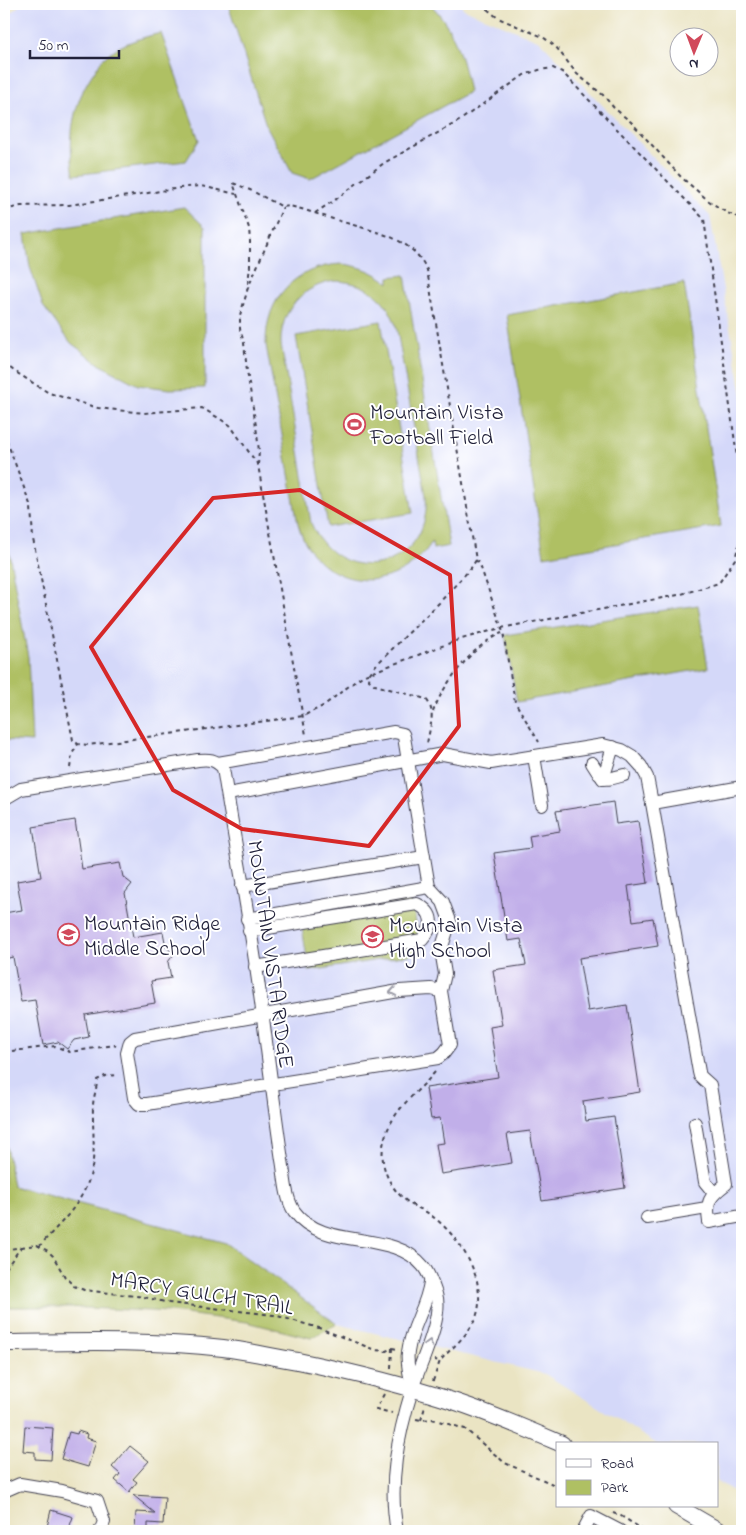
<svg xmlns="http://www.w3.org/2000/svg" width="746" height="1535" viewBox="0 0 746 1535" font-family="'Indie Flower',sans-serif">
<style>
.built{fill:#d4d8f9}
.green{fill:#afc063;stroke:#68714f;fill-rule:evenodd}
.building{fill:#c1afe9}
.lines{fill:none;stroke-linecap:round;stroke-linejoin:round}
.minor-casing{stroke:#403f4f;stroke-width:14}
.major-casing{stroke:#403f4f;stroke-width:18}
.path{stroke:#403f4f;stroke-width:2;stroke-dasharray:4 4;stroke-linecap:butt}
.minor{stroke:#fff;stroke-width:12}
.major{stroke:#fff;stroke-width:16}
.oneway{stroke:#9c9ca7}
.marked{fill:none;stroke:#d62828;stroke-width:4;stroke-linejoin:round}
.labels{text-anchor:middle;stroke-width:4;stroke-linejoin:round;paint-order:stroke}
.poi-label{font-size:22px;fill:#22223b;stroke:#fff;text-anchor:start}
.street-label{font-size:22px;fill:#22223b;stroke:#fff}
</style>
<rect width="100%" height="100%" fill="#fff"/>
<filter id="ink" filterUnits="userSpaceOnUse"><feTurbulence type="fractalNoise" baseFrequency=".02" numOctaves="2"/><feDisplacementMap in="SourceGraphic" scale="10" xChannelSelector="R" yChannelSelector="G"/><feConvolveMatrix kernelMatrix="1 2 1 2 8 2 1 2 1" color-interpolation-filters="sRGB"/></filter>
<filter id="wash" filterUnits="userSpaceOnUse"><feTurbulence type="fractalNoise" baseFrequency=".0096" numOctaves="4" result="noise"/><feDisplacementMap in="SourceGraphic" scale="20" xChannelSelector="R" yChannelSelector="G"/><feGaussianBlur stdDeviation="1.12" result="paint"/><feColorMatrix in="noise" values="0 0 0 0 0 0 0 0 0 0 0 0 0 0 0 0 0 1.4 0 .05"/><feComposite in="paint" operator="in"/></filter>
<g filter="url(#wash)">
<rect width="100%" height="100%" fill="#eae4c3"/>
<polygon class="built" points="21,4 460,4 464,9 540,41 710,216 742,395 742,1497 717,1481 717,1444 657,1444 545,1374 337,1324 226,1243 12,1186 4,1133 4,740 32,742 28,657 4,525 4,19"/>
<g class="green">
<path d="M228,4H430C454,27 463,60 469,92L310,179L292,173L266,125Z"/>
<path d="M161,33L199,140L186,161L74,175C67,138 73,100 96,69C99,65 101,60 105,57C118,44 144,37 161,33Z"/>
<polygon points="184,207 205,227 205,388 170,389 138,385 102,366 71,343 43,306 30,267 25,234"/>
<path d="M342,264C361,266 375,272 389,283V277L405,275L449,546L433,549L432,542C394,602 311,588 297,519L266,345C265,298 295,266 342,264ZM336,281C367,282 390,300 397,330L426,496C432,570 340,592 311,523L281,344C280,311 302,285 336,281Z"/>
<polygon points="684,283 721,526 544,556 507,315"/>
<polygon points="381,321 413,513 328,527 296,336"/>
<polygon points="4,525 28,657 32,742 4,740"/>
<polygon points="698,605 708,668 517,702 505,635"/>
<polygon points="411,892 421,953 309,971 299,909"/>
<polygon points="4,1133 13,1186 226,1243 337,1324 311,1338 247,1322 171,1312 66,1307 4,1307"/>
</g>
<g id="blocks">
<g class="building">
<polygon points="613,802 616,824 638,821 648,883 628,886 633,921 653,918 658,946 579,958 588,1011 627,1005 640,1092 583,1101 586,1121 614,1117 625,1188 542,1201 530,1131 507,1134 512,1163 441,1174 436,1144 444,1143 440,1118 431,1119 426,1088 498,1077 490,1027 502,1025 493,970 526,965 521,939 508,941 494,853 531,848 529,836 560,831 556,811"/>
<polygon points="75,820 82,869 120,863 123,877 132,884 125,893 133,937 163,932 166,947 174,954 168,962 171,978 151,981 155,1003 85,1015 89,1037 74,1040 67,1049 58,1042 43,1045 35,1000 21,1002 13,957 4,959 4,913 22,910 17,881 41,877 33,827"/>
<polygon points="25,1426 53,1428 51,1460 35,1459 35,1452 23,1451"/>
<polygon points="78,1431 87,1434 86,1438 96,1441 88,1467 61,1459 69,1432 77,1434"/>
<polygon points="130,1446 149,1461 133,1479 137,1482 129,1492 115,1480 120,1474 112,1467"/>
<polygon points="133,1495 165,1497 163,1524 148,1523 148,1531 135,1531 136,1512 155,1513"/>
<polygon points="51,1510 73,1517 68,1531 46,1531"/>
</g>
</g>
</g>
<g filter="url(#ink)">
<use href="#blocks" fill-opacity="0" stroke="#403f4f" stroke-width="1"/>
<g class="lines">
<defs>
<g id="minor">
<polyline points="534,756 542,805"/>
<polyline points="218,763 394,732 403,734 404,737 424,857 242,886"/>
<path d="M592,763C604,782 602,781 624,775"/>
<polyline points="603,779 613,747"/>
<polyline points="228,794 443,754 491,763 603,745 622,750 632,756 641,766 647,777 652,803 742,787"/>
<path d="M4,799L21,789L198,760C209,759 215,759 223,768C236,851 253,934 263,1018C269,1065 275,1113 282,1160C285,1176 285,1197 294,1211C324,1252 391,1228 423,1266C429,1273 433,1285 436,1294C444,1318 419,1365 412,1390C398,1435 388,1484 397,1531"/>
<path d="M652,803L699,1072L700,1076L710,1085L726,1184C709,1197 706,1201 709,1222L742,1216"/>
<polyline points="424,857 429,887 443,902 450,921 441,950 445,974 441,991 450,1045 444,1053 438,1058 147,1104 139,1104 134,1098 127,1053 130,1042 135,1038 399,991 431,989 441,991"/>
<polyline points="247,919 429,887"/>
<path d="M249,931L417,904C435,913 434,926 422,940L255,967"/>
<polyline points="695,1123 705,1182 714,1193"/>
<polyline points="647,1218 707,1208"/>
<path d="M412,1386C410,1376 406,1362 408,1352C411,1327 427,1306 430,1282"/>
<polyline points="4,1491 20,1484 62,1491 97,1501 104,1522 100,1531"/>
<polyline points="583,1531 591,1516 620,1531"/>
</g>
<g id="major">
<path d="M4,1343C77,1342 151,1340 223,1348C248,1351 273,1357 298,1361C351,1372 404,1385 456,1402C492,1414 527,1429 562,1444"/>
<polyline points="676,1506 719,1531"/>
</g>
</defs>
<use href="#minor" class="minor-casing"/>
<use href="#major" class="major-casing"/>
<g class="path">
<polyline points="481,4 498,18 543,37 556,47 577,74 603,95 614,108 631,122 681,177 709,201 727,213 742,218"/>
<polyline points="4,210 21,206 69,205 187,187 201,186 236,194"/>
<polyline points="315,213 335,200 384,163 459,121 524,75 539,70 553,68 562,72 704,219 742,493"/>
<polyline points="247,290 283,207"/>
<polyline points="742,298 740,302 742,325"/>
<polyline points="4,363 14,371 49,393 98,408 144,413 202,408 230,425 258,465 306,735"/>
<polyline points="4,433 31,507 33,539 73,740 78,744 88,745 303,716 323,706 362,676 458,640 501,628 678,595 719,583 735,559 742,532"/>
<path d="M258,465L259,451L256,426L247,371L244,343L240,329V315L247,292L250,266V241L249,228L233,183L250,190L283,207L289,206L298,208C315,213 332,219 350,224C380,233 413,239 427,270L476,560L471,568L439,603L375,666L370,673L369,680L375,685L426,699C437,712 429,729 427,744"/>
<polyline points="476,560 480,565 503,632 515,702 539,742"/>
<path d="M433,712C443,684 474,644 502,633"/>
<polyline points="70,768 72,754 78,744"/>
<polyline points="4,1052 55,1046 70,1052 114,1045 116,1046"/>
<path d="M435,1072C416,1095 395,1106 385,1137C377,1164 389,1190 412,1205C418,1208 424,1210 429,1214C451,1229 470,1255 477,1281C480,1296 481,1311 472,1325C464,1339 450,1349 440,1361"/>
<polyline points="21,1247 37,1245 48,1251 53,1256 65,1277 74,1286 84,1290 144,1297 169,1303 274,1315 319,1328 375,1350 386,1351 392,1348 397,1349"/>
<path d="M39,1247C54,1229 72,1214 83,1193C99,1164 92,1137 93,1106C93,1098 97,1089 97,1080L105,1076L119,1075"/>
<polyline points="4,1250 21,1247 4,1271"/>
<polyline points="391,1368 392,1348"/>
<polyline points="433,1381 440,1361 435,1360"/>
<polyline points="384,1394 376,1409 392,1413"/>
<polyline points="416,1419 421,1420 432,1419 465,1429 505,1463 557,1486"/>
<polyline points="421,1420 425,1407"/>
<polyline points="613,1513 621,1516 645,1531"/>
</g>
<use href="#minor" class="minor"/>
<use href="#major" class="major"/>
</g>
<defs><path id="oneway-chevron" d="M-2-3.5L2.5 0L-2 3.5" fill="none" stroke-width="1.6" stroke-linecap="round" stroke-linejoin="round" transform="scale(1.25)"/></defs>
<g class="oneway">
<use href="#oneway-chevron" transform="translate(393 992) rotate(170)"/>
<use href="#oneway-chevron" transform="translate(429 1343) rotate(-74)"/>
</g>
</g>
<path class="marked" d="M300,490L450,575L459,726L369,846L242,829L173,790L91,647L213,498Z"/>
<defs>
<symbol id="stadium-ring" viewBox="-11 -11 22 22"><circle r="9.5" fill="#fff" stroke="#d1495b" stroke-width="1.5"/><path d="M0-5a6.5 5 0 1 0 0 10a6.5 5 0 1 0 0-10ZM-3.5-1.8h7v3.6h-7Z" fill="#d1495b"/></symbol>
<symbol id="school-ring" viewBox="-11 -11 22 22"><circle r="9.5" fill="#fff" stroke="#d1495b" stroke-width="1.5"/><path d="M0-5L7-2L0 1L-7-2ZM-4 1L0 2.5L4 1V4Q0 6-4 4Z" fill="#d1495b"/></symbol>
</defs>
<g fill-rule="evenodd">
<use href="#stadium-ring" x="342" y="412" width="25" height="25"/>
<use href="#school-ring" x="56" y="922" width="25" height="25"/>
<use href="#school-ring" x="360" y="924" width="25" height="25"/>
</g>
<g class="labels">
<g class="poi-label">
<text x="370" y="419">Mountain Vista<tspan x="370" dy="25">Football Field</tspan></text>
<text x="84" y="930">Mountain Ridge<tspan x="84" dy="25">Middle School</tspan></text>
<text x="389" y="932">Mountain Vista<tspan x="389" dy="25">High School</tspan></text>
</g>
<g class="street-label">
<text transform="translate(272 954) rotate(82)" y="8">MOUNTAIN VISTA RIDGE</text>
<text transform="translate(202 1292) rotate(9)" y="8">MARCY GULCH TRAIL</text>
</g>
</g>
<rect width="746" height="1535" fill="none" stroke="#fff" stroke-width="20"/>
<rect x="556" y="1442" width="162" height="65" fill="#ffffff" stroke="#a7a7b1"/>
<rect x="566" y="1459" width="25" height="8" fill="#ffffff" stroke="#a7a7b1"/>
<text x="601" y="1468" font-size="15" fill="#22223b">Road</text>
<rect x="566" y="1480" width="25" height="15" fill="#afc063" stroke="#a7a7b1"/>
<text x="601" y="1492" font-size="15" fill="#22223b">Park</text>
<g transform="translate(694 52) rotate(181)"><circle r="24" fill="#ffffff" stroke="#a7a7b1"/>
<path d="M0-4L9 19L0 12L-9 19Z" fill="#d1495b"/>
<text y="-8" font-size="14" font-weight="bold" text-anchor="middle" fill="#22223b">N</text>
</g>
<path d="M30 50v8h89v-8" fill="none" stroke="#22223b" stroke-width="2.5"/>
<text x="38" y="50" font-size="15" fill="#22223b" stroke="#ffffff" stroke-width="4" paint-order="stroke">50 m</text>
</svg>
